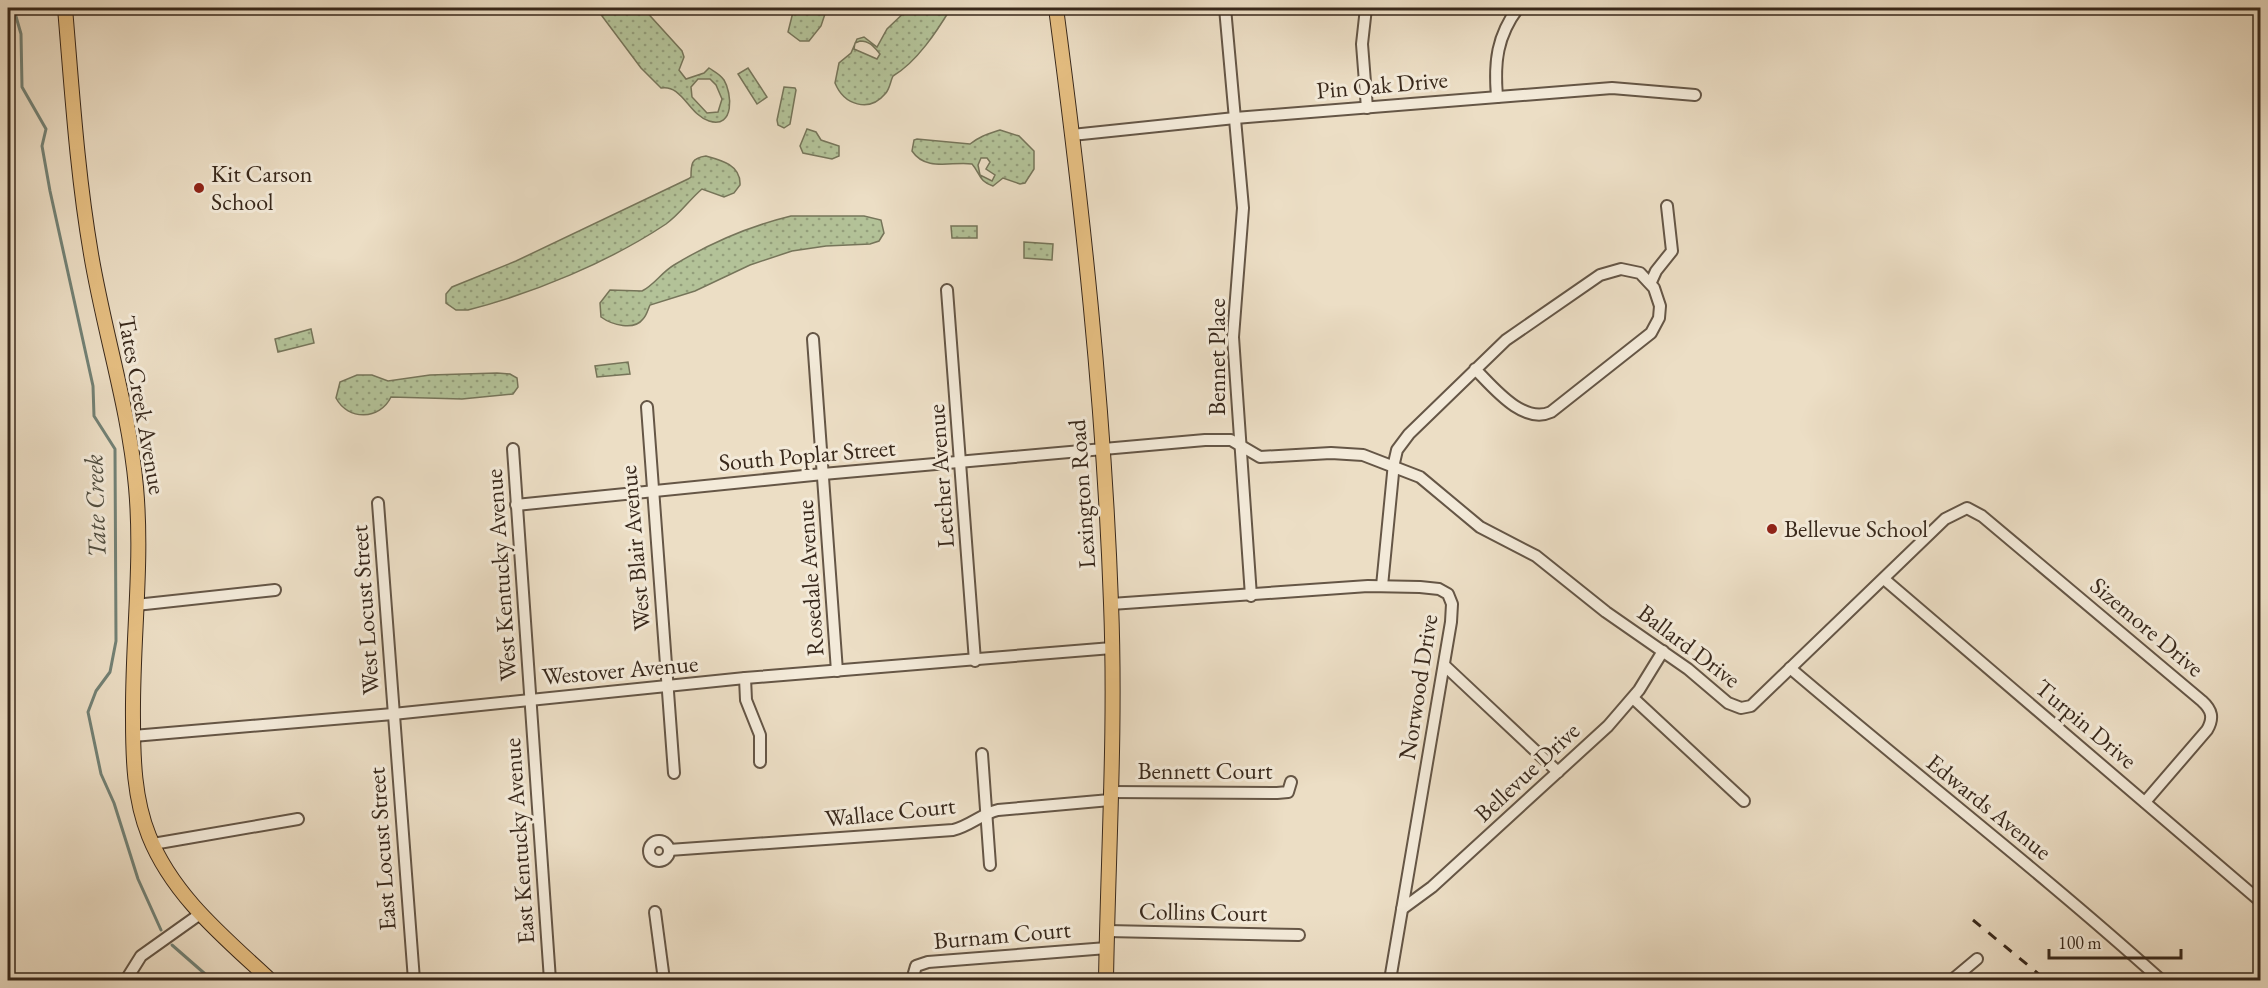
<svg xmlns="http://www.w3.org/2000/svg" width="2268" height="988" viewBox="0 0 2268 988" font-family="'EB Garamond',serif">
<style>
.grass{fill:url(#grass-dots);stroke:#76755a;stroke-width:1.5;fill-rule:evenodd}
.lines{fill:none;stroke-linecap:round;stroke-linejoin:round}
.stream{stroke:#728175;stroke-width:3}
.minor-casing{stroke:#655646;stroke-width:14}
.major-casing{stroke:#38281b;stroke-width:16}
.minor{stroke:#f3ead9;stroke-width:10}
.major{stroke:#e6bf82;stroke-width:14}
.rail{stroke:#38281b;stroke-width:3;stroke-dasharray:10 10;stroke-linecap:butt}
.poi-dot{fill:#8f2418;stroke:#f3ead9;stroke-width:2}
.labels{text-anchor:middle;stroke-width:6;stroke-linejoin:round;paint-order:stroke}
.street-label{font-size:24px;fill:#38281b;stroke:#f3ead9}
.poi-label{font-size:24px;fill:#38281b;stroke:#f3ead9;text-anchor:start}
.water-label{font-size:26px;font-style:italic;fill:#504d40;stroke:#f3ead9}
</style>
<defs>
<pattern id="grass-dots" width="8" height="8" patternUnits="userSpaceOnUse" patternTransform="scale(1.5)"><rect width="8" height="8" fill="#b3c298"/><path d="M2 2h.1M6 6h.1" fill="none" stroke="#939e7b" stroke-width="1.8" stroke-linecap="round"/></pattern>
</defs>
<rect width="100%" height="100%" fill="#ecdec5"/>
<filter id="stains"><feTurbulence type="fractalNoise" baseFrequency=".00333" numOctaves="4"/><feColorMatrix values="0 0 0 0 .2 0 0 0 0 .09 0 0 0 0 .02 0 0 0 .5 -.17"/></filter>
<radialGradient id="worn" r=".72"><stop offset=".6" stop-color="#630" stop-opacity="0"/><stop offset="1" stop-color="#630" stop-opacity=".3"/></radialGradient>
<g class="grass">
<path d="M596,8H643L682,51L684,57L679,70L686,79L704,73L709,68C715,72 720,74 724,80C732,93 735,129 709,121C689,115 682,84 661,88L641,68ZM698,79H710L716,85L722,99L718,112L707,113L692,97L691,87Z"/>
<polygon points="794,8 827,8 821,26 809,41 800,41 788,32"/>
<path d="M909,8H951C937,31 917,62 893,76C890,82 890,89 885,94C869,113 844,105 835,83L839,63L851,53L857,39L864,37L877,47L887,29ZM860,41C870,41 874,47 880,54L877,59L854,49L855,43Z"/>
<polygon points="748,68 767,97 757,104 738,74"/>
<polygon points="784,87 795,88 796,90 790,124 784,128 778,125 777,120"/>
<polygon points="807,129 816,132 821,140 839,146 839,156 832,159 803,153 800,146"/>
<path d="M1000,130L1019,136L1034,151V169L1025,183L1020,184L1003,178L993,186C979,182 980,173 972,164C952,161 926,172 912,151L914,140L917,139L970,144C980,136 988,134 1000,130ZM981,158H987L990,162L986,169L995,175L992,181L980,175L978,165Z"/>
<path d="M706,156C721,160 741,165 740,185L734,193L724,197L702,189C689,200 680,214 666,224C609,262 534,293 468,310H456L446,303V294L452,287L516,261L688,179L691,177C691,164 691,158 706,156Z"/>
<path d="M791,216H864L881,220L884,233L879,241L870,244L826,246L792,251L750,265L695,291L650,305C648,309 647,315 643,319C634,331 612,325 601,317L600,303L610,290L642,291C654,285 662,272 674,265C710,243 750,226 791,216Z"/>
<polygon points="951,226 977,226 977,238 952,238"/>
<polygon points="1024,242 1053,244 1052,260 1024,258"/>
<polygon points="311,329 314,343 278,352 275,339"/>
<polygon points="628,362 630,374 597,377 595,366"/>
<path d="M497,373L510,374L517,378L518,387L513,394L462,399L391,397C380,420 348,421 336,398L340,382L357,375H372L388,381L430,375Z"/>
</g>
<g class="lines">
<g class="stream">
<polyline points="19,8 15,13 21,34 22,87 46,129 42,146 50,191 93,386 94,416 115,449 116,641 110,672 96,691 88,712 101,774 114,803 138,879 161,930"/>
<polyline points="172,945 212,980"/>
</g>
<defs>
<g id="minor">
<polyline points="1225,8 1243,208 1233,337 1251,596"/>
<polyline points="1366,8 1362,44 1367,108"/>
<path d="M1497,97C1494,62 1497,36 1518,8"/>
<polyline points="1072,135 1235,118 1612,88 1695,95"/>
<polyline points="1651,282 1656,271 1672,251 1667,206"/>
<polyline points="947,290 975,661"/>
<polyline points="813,339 837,671"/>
<polyline points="647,407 674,773"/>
<polyline points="513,449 550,980"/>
<polyline points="378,503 414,980"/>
<path d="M516,505L823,474L1205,440H1231L1260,457L1331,453L1363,455L1420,477L1480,527L1536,556L1606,612L1688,669L1728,703L1741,708L1751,706L1945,519L1967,508L1982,516L2202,701C2212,710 2214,718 2207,730L2145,802"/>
<polyline points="1884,579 2260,901"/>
<path d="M1382,586L1394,463L1397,450L1409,434L1506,340L1600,275L1621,269L1640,273L1654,288L1660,306L1659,318L1651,333L1551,412C1523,425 1493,387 1475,369"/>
<polyline points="1111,604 1368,586 1420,587 1439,589 1448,594 1452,604 1451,622 1390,980"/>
<polyline points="136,605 275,590"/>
<polyline points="1444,665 1558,772"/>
<path d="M1790,668C1913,773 2041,872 2161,980"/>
<polyline points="745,678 746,700 760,735 760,762"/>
<polyline points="1633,698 1744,801"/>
<polyline points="133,736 393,714 745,678 1112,648"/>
<polyline points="982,754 990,865"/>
<polyline points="1110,792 1277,793 1288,792 1291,782"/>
<circle cx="659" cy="851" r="10"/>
<polyline points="153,844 298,819"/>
<path d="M669,850L953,830C970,826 981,814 998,810L1110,800"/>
<polyline points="1402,909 1432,887 1608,726 1639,690 1663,651"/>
<polyline points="655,912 664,980"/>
<polyline points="1107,931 1299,935"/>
<polyline points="126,980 141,956 200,914"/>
<polyline points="912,980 916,966 928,962 1107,948"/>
<polyline points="1952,980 1977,959"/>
</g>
<g id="major">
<path d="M65,8C72,90 77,172 91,254C104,332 129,408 136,487C143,564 132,641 133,719C133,758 134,799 149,836C173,896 224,937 270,980"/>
<path d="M1056,8C1082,205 1104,404 1111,603C1116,729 1108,855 1106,980"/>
</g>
</defs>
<use href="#minor" class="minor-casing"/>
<use href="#major" class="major-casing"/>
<use href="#minor" class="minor"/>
<use href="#major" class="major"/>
<polyline class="rail" points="1973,920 2046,980"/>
</g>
<g class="poi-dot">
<circle cx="199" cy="188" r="6"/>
<circle cx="1772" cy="529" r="6"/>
</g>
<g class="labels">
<g class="street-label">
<text transform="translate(1382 85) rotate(-5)" y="8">Pin Oak Drive</text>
<text transform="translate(1217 357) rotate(-90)" y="8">Bennet Place</text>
<text transform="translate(142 405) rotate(80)" y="8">Tates Creek Avenue</text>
<text transform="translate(807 455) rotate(-5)" y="8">South Poplar Street</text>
<text transform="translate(941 476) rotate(-94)" y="8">Letcher Avenue</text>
<text transform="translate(1082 494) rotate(-94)" y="8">Lexington Road</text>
<text transform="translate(635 548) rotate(-95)" y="8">West Blair Avenue</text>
<text transform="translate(501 575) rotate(-94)" y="8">West Kentucky Avenue</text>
<text transform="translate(810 578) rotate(-94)" y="8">Rosedale Avenue</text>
<text transform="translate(365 610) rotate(-94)" y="8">West Locust Street</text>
<text transform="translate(2147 627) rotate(40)" y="8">Sizemore Drive</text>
<text transform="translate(1689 646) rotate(37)" y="8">Ballard Drive</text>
<text transform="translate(620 670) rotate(-5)" y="8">Westover Avenue</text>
<text transform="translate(1418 687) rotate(-81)" y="8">Norwood Drive</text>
<text transform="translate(2086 724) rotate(40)" y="8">Turpin Drive</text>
<text x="1205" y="779">Bennett Court</text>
<text transform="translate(1527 772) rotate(-43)" y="8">Bellevue Drive</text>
<text transform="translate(1989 807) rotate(39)" y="8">Edwards Avenue</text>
<text transform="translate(890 812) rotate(-6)" y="8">Wallace Court</text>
<text transform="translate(519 841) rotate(-94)" y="8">East Kentucky Avenue</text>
<text transform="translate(382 849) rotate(-94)" y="8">East Locust Street</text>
<text transform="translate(1203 912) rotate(1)" y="8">Collins Court</text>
<text transform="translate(1002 935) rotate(-5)" y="8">Burnam Court</text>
</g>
<g class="poi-label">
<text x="211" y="182">Kit Carson<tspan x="211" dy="28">School</tspan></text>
<text x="1784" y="537">Bellevue School</text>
</g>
<g class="water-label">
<text transform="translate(95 506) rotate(-92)" y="9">Tate Creek</text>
</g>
</g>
<rect width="2268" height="988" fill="none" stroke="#ecdec5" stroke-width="30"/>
<rect x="9" y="9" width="2250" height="970" fill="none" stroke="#38281b" stroke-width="3"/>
<rect x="15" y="15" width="2238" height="958" fill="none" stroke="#38281b" stroke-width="1.5"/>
<path d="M2049 949v9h132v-9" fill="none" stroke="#38281b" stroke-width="3"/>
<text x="2058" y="949" font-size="18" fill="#38281b" stroke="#f3ead9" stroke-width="4.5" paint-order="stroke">100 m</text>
<rect width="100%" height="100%" filter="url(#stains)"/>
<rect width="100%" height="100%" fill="url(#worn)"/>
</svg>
